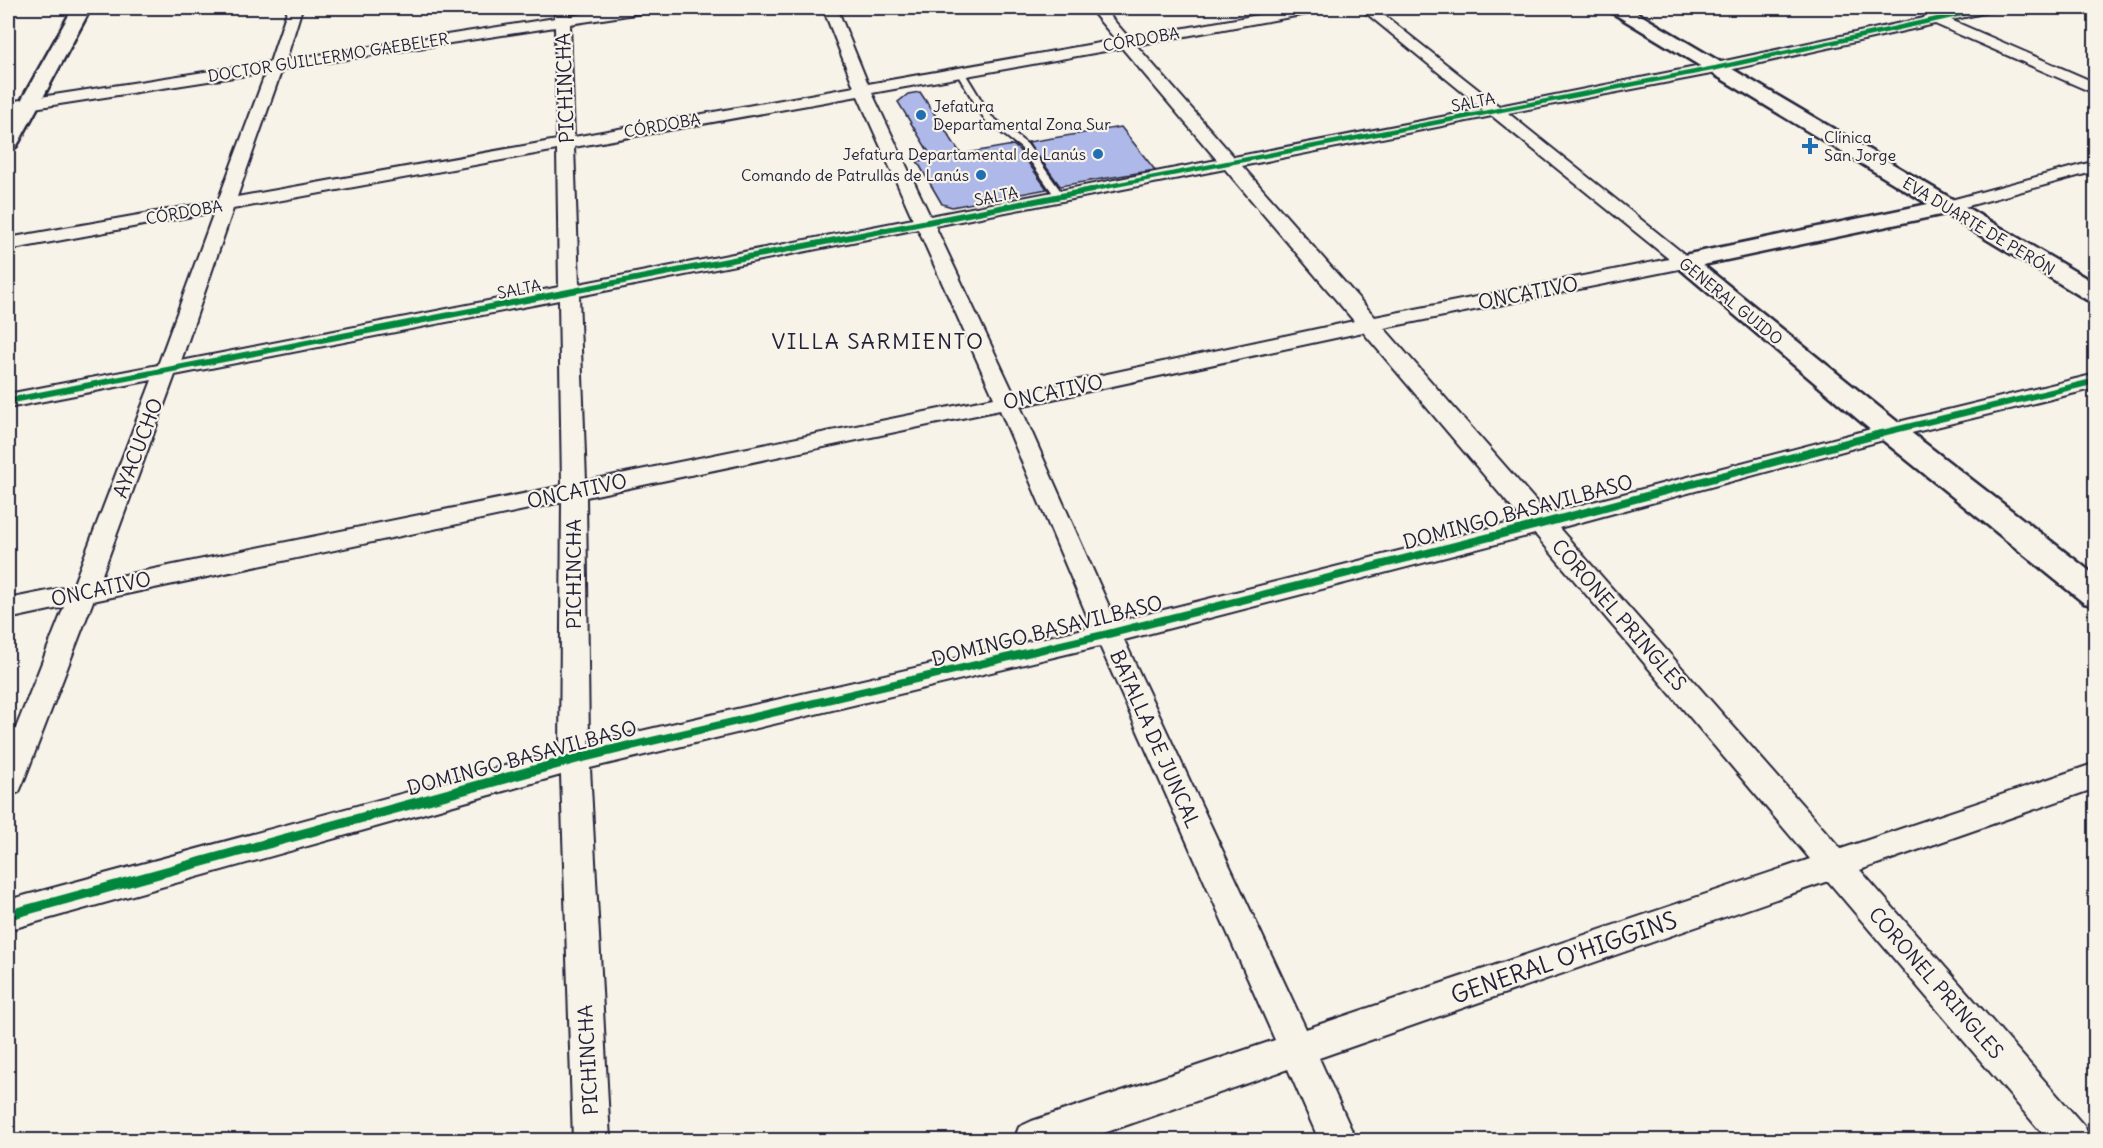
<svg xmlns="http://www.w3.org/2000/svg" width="2103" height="1148" viewBox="0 0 2103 1148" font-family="Delius,sans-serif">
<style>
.building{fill:#aeb9e9;stroke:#22223b;stroke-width:1.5}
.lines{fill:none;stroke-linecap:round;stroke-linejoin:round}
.service-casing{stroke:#22223b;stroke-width:4}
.minor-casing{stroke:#22223b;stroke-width:4}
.secondary-casing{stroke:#22223b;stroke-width:5}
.service{fill:#f7f3e8;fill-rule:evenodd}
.minor{fill:#f7f3e8;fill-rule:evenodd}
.secondary{fill:#f7f3e8;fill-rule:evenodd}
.cycleway-far3-casing{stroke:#f7f3e8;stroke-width:7}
.cycleway-far2-casing{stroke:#f7f3e8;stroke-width:9}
.cycleway-far1-casing{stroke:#f7f3e8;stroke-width:11}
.cycleway-casing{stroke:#f7f3e8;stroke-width:14}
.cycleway-far3{stroke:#00873e;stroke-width:4.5}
.cycleway-far2{stroke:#00873e;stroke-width:6}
.cycleway-far1{stroke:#00873e;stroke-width:8}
.cycleway{stroke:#00873e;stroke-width:10}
.poi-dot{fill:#1f6fb2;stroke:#f7f3e8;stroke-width:2}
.labels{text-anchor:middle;stroke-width:4.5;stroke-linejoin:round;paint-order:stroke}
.far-street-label{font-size:16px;fill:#22223b;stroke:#f7f3e8}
.far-poi-label{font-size:16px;fill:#22223b;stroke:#f7f3e8;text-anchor:start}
.street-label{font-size:20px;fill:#22223b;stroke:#f7f3e8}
.quarter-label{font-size:22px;letter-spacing:1.5px;fill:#22223b;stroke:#f7f3e8}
.near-street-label{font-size:24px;fill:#22223b;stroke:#f7f3e8}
</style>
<rect width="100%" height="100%" fill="#f7f3e8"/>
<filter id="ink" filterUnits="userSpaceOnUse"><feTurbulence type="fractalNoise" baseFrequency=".0167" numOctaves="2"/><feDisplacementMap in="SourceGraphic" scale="12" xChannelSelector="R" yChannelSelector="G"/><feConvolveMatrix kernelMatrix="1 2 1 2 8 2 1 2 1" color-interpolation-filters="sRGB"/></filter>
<g filter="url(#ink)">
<g class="building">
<polygon points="920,92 961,154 1013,145 1019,150 1047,189 952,207 942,204 917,161 933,159 898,102 908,94"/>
<polygon points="1121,127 1155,170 1060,186 1028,142"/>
</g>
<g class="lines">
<defs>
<polygon id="service" points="957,70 963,70 991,116 1027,144 1065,197 1063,199 1057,199 1021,148 985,120 956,72"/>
<g id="minor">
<path d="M288,8H302L286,60L555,18V8H569V16L624,8H655L653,11L648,12L570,24L574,137L854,87L823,8H837L868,84L1116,40L1089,8H1103L1129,38L1297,8H1325L1323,11L1318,12L1136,45L1234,157L1483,109L1360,8H1375L1499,106L1716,63L1924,18L1926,14L1938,15L1971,8H1995L1993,11L1951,20L2096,83V94L1935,24L1716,73L1508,113L1694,262L1691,266L1684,268L1384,328L1547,514L1890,424L2096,374V388L1891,438L1559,528L1841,849L2096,763V788L1860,870L2085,1127L2090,1140H2048L1828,881L1319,1058L1356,1140H1319L1288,1069L1084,1140H1014L1019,1127L1032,1121L1275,1040L1100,646L590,768L610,1140H573L561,775L8,930V900L560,751L562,502L93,601L23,783L19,792L8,796V748L64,607L8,619V599L73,586L152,380L8,408V394L158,365L214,212L8,250V238L218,201L266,72L8,112V102L270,62ZM555,27L557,140L237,197L282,69ZM1122,48L1217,160L930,216L872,93ZM858,96L913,219L579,284L574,147ZM1492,116L1669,259L1375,317L1242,166ZM557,150L559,287L181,361L233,209ZM1225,169L1354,321L1014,394L935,226ZM918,229L994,398L586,481L579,296ZM559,300L562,486L100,580L175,375ZM1363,332L1522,520L1116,622L1020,406ZM1000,410L1092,627L589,743L586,497ZM1535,534L1810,859L1306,1029L1124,640Z"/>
<polygon points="2096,161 2096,171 1946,212 1940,211 1937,207 1940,203"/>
</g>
<g id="secondary">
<polygon points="73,8 91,8 19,142 16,147 8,148 8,124"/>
<polygon points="1608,8 1629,8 2096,284 2096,303 2087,300 1945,214 1703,265 1900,424 2096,576 2096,606 2084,603 1880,438 1672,262 1675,257 1684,255 1928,204 1611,12"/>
</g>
</defs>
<use href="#service" class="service-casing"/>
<use href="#minor" class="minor-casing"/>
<use href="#secondary" class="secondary-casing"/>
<use href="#service" class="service"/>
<use href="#minor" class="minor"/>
<use href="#secondary" class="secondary"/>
<defs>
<polyline id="cycleway-far3" points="1084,191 1716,68 1988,8"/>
<g id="cycleway-far2">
<polyline points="8,401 1092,190"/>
<polyline points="1874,435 2096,381"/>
</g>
<polyline id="cycleway-far1" points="622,748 1108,634 1541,524 1880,434"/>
<polyline id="cycleway" points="8,915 575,759 629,746"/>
</defs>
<use href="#cycleway-far3" class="cycleway-far3-casing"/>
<use href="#cycleway-far2" class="cycleway-far2-casing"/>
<use href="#cycleway-far1" class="cycleway-far1-casing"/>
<use href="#cycleway" class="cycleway-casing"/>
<use href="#cycleway-far3" class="cycleway-far3"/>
<use href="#cycleway-far2" class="cycleway-far2"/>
<use href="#cycleway-far1" class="cycleway-far1"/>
<use href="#cycleway" class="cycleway"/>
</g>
</g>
<g class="poi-dot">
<circle cx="921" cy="115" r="6"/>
<path d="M1807 137h6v6h6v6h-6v6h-6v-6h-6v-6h6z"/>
<circle cx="1098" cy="154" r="6"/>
<circle cx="981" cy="175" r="6"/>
</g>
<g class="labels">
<g class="far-street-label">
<text transform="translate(1141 39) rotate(-10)" y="6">CÓRDOBA</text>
<text transform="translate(328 57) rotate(-9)" y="6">DOCTOR GUILLERMO GAEBELER</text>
<text transform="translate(1473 102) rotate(-11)" y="6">SALTA</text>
<text transform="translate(662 125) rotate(-10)" y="6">CÓRDOBA</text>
<text transform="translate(996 196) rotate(-11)" y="6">SALTA</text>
<text transform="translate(184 212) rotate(-10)" y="6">CÓRDOBA</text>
<text transform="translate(1979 226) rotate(31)" y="6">EVA DUARTE DE PERÓN</text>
<text transform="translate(519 289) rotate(-11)" y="6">SALTA</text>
<text transform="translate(1731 301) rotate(39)" y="6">GENERAL GUIDO</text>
</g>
<g class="far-poi-label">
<text x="933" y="112">Jefatura<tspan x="933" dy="18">Departamental Zona Sur</tspan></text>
<text x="1824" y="143">Clínica<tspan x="1824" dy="18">San Jorge</tspan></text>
<text x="1086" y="160" text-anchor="end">Jefatura Departamental de Lanús</text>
<text x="969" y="181" text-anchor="end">Comando de Patrullas de Lanús</text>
</g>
<g class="street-label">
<text transform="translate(565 88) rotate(-92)" y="7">PICHINCHA</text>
<text transform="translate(1528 293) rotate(-11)" y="7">ONCATIVO</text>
<text transform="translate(1053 392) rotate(-12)" y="7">ONCATIVO</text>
<text transform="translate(138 448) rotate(-69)" y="7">AYACUCHO</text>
<text transform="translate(577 491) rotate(-12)" y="7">ONCATIVO</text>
<text transform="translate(1518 512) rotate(-15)" y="7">DOMINGO BASAVILBASO</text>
<text transform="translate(574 574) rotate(-90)" y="7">PICHINCHA</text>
<text transform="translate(101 589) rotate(-12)" y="7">ONCATIVO</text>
<text transform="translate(1619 615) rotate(49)" y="7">CORONEL PRINGLES</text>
<text transform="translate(1047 631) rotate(-14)" y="7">DOMINGO BASAVILBASO</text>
<text transform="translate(1155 739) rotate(66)" y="7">BATALLA DE JUNCAL</text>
<text transform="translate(522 758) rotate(-15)" y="7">DOMINGO BASAVILBASO</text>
<text transform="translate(1936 983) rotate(49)" y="7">CORONEL PRINGLES</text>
<text transform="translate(588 1060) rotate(-93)" y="7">PICHINCHA</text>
</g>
<g class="quarter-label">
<text x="878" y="349">VILLA SARMIENTO</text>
</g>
<g class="near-street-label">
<text transform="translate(1564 958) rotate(-19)" y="8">GENERAL O'HIGGINS</text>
</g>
</g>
<rect width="2103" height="1148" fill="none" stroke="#f7f3e8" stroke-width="30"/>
<rect x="15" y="15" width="2073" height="1118" fill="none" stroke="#22223b" stroke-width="2" filter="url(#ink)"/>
</svg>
